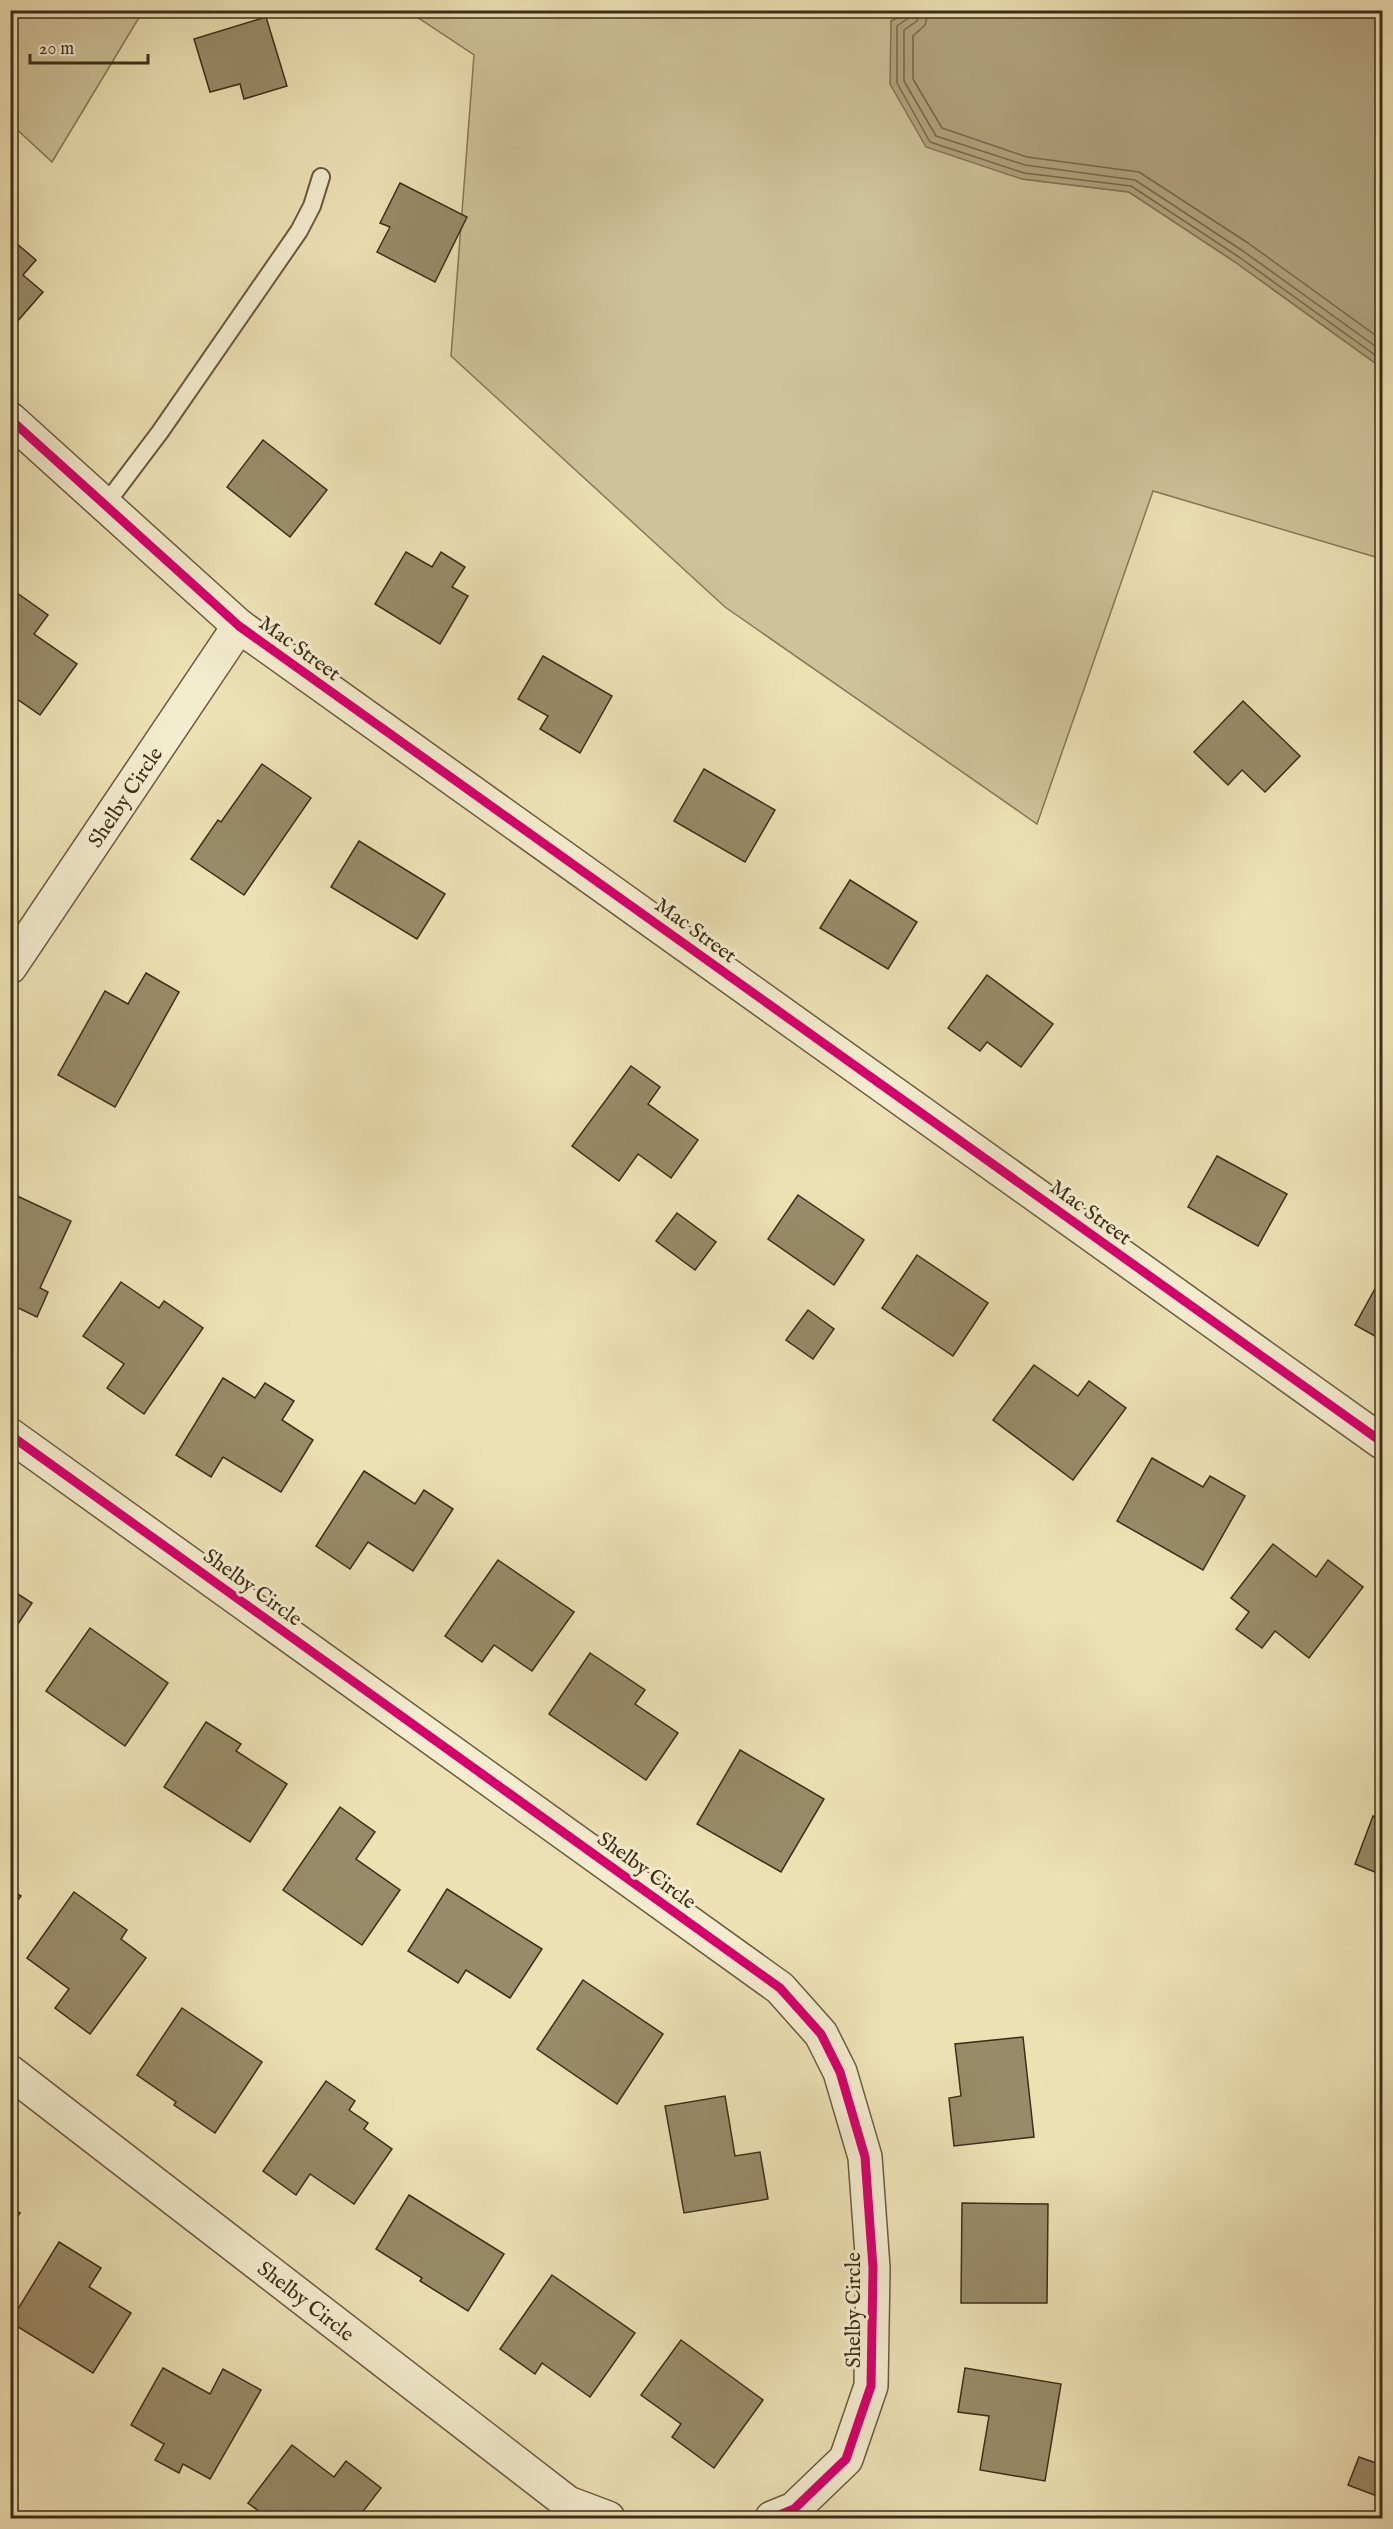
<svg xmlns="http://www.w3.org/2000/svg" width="1393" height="2529" viewBox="0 0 1393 2529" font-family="'IM FELL English',serif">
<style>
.green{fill:#cfc299;stroke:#867858;stroke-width:1.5}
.water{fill:#b2a47f;stroke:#847456;stroke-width:1.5}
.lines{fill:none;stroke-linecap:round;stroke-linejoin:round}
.shore{stroke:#78684c;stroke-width:1.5}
.building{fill:#998b69;stroke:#3e2d18;stroke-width:1.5}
.lane-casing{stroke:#6a5a3f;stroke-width:20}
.street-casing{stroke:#6a5a3f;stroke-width:36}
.lane{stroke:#f3ecce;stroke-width:16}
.street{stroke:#f3ecce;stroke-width:33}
.cycleway-casing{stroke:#f3ecce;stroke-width:13}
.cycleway{stroke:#d6006c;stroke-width:9}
.labels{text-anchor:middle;stroke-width:6;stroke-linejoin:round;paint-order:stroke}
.street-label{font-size:21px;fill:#3e2d18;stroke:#f3ecce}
</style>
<rect width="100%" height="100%" fill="#ede1b4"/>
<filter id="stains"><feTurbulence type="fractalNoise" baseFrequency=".00333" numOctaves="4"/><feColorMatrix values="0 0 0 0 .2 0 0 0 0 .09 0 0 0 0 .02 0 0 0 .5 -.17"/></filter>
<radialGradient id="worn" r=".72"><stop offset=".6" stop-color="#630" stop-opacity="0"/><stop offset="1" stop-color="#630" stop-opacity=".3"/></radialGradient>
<g class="green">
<polygon points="10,11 143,11 52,162 11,124"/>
<polygon points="408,11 911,11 891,21 1022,179 1129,192 1235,262 1382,368 1382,559 1153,491 1037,824 725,607 451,356 474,55"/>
</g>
<polygon class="water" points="911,11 1382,11 1382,368 1235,262 1129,192 1022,179 926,147 890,84 891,21"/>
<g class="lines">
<g class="shore">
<polyline points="912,10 910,17 897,26 897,83 930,142 1024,173 1131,186 1239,257 1382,360"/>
<polyline points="920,10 917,21 904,30 904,81 936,136 1025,165 1135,180 1243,251 1382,351"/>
<polyline points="929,10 925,25 913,36 913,79 942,128 1027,157 1139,172 1248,243 1382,340"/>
</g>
</g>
<g class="building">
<polygon points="266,17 287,86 244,99 240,84 210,92 194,39"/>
<polygon points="400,183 467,217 435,282 377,252 390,227 380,223"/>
<polygon points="10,238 36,260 23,275 43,292 15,324 10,321"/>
<polygon points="263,440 327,490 290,537 227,487"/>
<polygon points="406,552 432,567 441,552 465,567 452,587 468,596 440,644 375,604"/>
<polygon points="10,588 48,615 34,634 77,664 40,715 10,694"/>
<polygon points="543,656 612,696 580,753 540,729 548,716 518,699"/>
<polygon points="1243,701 1300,756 1265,792 1242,770 1228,785 1194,752"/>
<polygon points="262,764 311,798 244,895 191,859 218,820 221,822"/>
<polygon points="704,769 775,810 745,862 674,821"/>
<polygon points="359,841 445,894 417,939 331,887"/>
<polygon points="850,880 917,922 888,969 820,928"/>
<polygon points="146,973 179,992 115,1107 58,1075 105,991 128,1004"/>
<polygon points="987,975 1053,1024 1021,1067 987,1042 980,1051 948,1028"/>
<polygon points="631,1066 660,1087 648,1104 698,1140 671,1178 638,1154 619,1181 572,1146"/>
<polygon points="1217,1156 1287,1194 1258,1246 1188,1207"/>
<polygon points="13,1194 71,1221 40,1288 48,1292 37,1317 10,1304 10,1200"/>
<polygon points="798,1195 864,1240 834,1285 768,1239"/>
<polygon points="677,1213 716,1242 695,1270 656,1241"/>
<polygon points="917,1255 988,1303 953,1356 882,1308"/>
<polygon points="1382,1276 1382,1340 1355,1325"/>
<polygon points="121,1282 159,1308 164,1301 203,1328 144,1414 107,1388 124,1364 83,1336"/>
<polygon points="808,1310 834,1329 813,1359 786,1340"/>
<polygon points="1034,1365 1078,1396 1089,1381 1126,1408 1073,1480 993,1420"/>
<polygon points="223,1378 255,1398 265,1383 294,1401 282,1420 313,1440 281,1492 223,1457 211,1477 176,1455"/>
<polygon points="1152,1458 1203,1487 1210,1476 1245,1496 1203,1570 1117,1521"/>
<polygon points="364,1471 415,1504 424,1490 453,1509 413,1571 368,1542 350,1569 316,1546"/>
<polygon points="1273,1544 1316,1577 1328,1560 1363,1587 1309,1658 1275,1631 1262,1648 1236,1629 1249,1612 1231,1598"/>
<polygon points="498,1560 574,1612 532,1671 494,1645 482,1662 445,1636"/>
<polygon points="10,1589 32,1603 10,1636"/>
<polygon points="90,1628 168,1683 125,1746 46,1691"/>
<polygon points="590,1653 645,1690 635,1704 678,1733 646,1780 549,1714"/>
<polygon points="206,1722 241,1744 236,1751 287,1784 250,1842 164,1787"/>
<polygon points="740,1750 824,1799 781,1872 697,1824"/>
<polygon points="340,1807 375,1832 356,1859 400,1890 362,1945 283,1890"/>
<polygon points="1373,1816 1382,1820 1382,1875 1355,1864"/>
<polygon points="10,1889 21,1896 10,1911"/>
<polygon points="447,1889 542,1949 510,1998 466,1970 458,1983 408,1951"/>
<polygon points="74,1892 127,1930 121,1939 146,1958 90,2034 55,2008 69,1989 27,1958"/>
<polygon points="583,1980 663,2034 617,2104 537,2049"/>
<polygon points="182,2008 262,2062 215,2133 174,2105 176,2102 137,2075"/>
<polygon points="1023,2037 1034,2137 954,2146 949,2098 961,2096 955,2044"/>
<polygon points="326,2081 355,2101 349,2110 368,2123 364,2129 392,2149 354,2204 310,2174 296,2195 263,2171"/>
<polygon points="725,2096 735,2156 760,2152 768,2199 684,2213 665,2106"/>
<polygon points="409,2195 504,2254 468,2311 420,2281 422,2278 376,2249"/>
<polygon points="962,2203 1048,2204 1047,2303 961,2303"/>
<polygon points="10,2207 20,2213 10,2226"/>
<polygon points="59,2242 101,2268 89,2287 131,2313 93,2373 10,2322"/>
<polygon points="552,2275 635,2333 590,2397 542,2363 535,2374 500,2349"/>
<polygon points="681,2340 763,2400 714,2468 672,2437 681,2424 641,2395"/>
<polygon points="163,2368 210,2394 223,2369 261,2390 210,2479 183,2464 179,2473 155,2460 164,2444 131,2425"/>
<polygon points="965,2368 1061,2384 1045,2481 980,2470 989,2416 958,2412"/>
<polygon points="292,2445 334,2477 346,2461 381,2488 358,2518 268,2518 248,2503"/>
<polygon points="1359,2457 1382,2465 1382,2498 1348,2485"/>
</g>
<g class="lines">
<defs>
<polyline id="lane" points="105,505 160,432 299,231 312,206 321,177"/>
<g id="street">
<polyline points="10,419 239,626 1382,1442"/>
<polyline points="10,967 239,626"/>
<polyline points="10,1435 780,1988 821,2034 840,2072 865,2157 873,2268 871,2386 846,2459 794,2509 772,2518"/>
<polyline points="10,2072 568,2503 608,2518"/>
</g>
</defs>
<use href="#lane" class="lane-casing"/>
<use href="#street" class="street-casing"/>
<use href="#lane" class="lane"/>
<use href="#street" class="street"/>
<defs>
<g id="cycleway">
<polyline points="10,419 239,626 1382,1442"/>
<polyline points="10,1435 780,1988 821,2034 840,2072 865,2157 873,2268 871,2386 846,2459 794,2509 772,2518"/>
</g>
</defs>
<use href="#cycleway" class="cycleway-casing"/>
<use href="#cycleway" class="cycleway"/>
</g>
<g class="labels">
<g class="street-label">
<text transform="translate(300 648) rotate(36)" y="7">Mac Street</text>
<text transform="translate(125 797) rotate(-56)" y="7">Shelby Circle</text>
<text transform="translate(696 930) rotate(36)" y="7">Mac Street</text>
<text transform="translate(1091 1212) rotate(36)" y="7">Mac Street</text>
<text transform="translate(253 1587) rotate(36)" y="7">Shelby Circle</text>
<text transform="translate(647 1870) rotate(36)" y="7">Shelby Circle</text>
<text transform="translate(306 2301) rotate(38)" y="7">Shelby Circle</text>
<text transform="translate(853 2310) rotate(-90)" y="7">Shelby Circle</text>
</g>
</g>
<rect width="1393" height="2529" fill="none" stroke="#ede1b4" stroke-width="36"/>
<rect x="12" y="12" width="1369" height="2505" fill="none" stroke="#3e2d18" stroke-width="3"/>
<rect x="18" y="18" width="1357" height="2493" fill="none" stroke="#3e2d18" stroke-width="1.5"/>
<path d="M30 54v9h118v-9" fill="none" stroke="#3e2d18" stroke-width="3"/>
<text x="39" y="54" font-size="18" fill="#3e2d18" stroke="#f3ecce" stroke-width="4.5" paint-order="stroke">20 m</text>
<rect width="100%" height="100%" filter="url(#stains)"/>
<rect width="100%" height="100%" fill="url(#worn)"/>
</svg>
